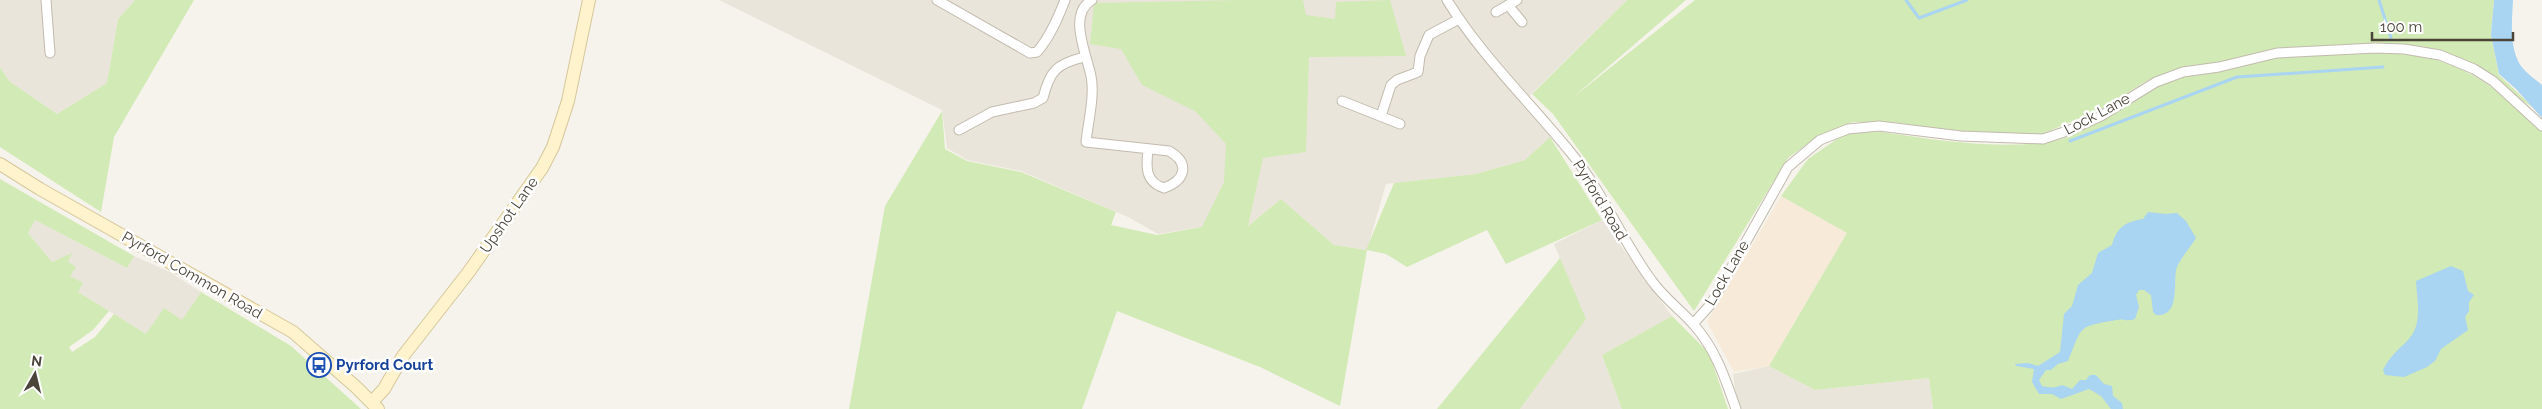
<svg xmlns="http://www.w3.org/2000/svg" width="2542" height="409" viewBox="0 0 2542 409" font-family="Raleway,sans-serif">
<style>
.residential{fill:#eae5da}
.commercial{fill:#f7ead8}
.green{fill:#d2eab5}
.water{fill:#a9d4f2}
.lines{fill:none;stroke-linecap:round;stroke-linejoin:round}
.stream{stroke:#a9d4f2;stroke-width:3}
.street-casing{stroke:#c2bbae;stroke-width:11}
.secondary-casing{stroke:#d6c79b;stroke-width:14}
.street{stroke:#fff;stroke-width:9}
.secondary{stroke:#fff3cd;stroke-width:12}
.labels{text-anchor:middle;stroke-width:5;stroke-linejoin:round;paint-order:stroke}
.street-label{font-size:15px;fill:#4b4439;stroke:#fff}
.transit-label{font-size:15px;font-weight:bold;fill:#164399;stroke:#fff;text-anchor:start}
</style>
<rect width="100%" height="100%" fill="#f6f3ec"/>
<g class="residential">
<polygon points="0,0 135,0 118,19 107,83 57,114 9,81 0,67"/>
<polygon points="719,0 1627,0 1522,103 1550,137 1525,160 1476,174 1386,184 1367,250 1334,245 1281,199 1235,236 1202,227 1158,234 1128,217 1021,171 967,160 947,148 942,110"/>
<polygon points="35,220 127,268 134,256 170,272 201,292 182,321 146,334 78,292 59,259 52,262 28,233"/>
<polygon points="1602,220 1672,316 1602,355 1622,409 1520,409 1585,319 1554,244"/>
<polygon points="1769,366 1815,390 1929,378 1933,409 1737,409 1733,374"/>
</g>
<polygon class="commercial" points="1781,196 1847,233 1769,366 1734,372 1707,322"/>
<g class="green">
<polygon points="135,0 194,0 114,137 101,212 0,147 0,67 9,81 57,114 107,83 118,19"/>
<polygon points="1242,0 1303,0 1306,15 1335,19 1336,2 1390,0 1406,56 1309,57 1306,152 1263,158 1248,226 1281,199 1334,245 1366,250 1394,183 1476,174 1525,160 1550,137 1602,220 1506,264 1487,230 1407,267 1386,254 1367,250 1340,406 1260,367 1117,311 1082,409 849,409 885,206 942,111 945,149 967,161 1021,172 1116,212 1111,225 1157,235 1202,227 1224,182 1226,144 1195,111 1142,85 1121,49 1090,44 1094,3"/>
<polygon points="1627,0 1686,0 1571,99 1695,0 2494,0 2491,35 2499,75 2534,108 2513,95 2486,72 2459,58 2420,46 2383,43 2265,51 2222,63 2183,68 2148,80 2100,110 2037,136 1949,130 1892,122 1853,122 1818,136 1788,158 1694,311 1553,114 1532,94"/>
<path d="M2377,52C2456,54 2483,79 2542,126V409H1933L1929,378L1815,390L1769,366L1847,233L1781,196L1808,159L1853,128C1914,136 1993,152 2053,141C2084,136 2129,100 2160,85C2222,56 2309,56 2377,52Z"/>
<polygon points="0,179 134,256 127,268 35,220 28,233 52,262 72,253 68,262 76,267 70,276 83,283 78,292 109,311 93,330 69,347 72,352 95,337 114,314 146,334 164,308 182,320 201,292 291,346 361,409 0,409"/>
<polygon points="1560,258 1586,319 1520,409 1437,409"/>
<polygon points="1672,316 1709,353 1728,409 1622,409 1602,355"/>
</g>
<g class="water">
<path d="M2494,0H2513C2512,21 2509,48 2521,66C2526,73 2535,79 2542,85V118L2516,89L2499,74L2491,35Z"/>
<path d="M2148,212L2166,214L2177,213L2186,221L2196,238C2190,248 2182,256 2177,267C2172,280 2182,317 2156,315L2153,312L2151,295L2144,290H2139L2136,295L2139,307L2135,319C2127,322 2123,318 2116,320C2076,327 2083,326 2068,361L2058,364L2051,370H2046L2039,380L2042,386C2049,388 2056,388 2062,385L2072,389L2080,380H2086L2090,375H2096L2104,384L2112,386L2113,396L2122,403L2123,409H2111L2101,396L2089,389L2061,399L2052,394H2039L2032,382L2034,369L2016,366L2015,364L2028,363L2038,366L2060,352L2064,314L2072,306L2078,285L2092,273L2098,253L2112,245C2117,227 2125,222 2143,219Z"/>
<path d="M2451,266L2463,271L2468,291L2474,295L2469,302V311L2465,317L2468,330L2441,349L2435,361L2427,367L2404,377L2385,375L2383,370C2389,357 2398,350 2408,340C2423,325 2417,301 2416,281Z"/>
</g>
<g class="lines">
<g class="stream">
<polyline points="1906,0 1919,18 1967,0"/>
<polyline points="2379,0 2391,38"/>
<polyline points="2070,141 2237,77 2383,67"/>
</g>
<defs>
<g id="street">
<polyline points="46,0 50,53"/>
<path d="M937,0L1030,53L1037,52C1050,37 1058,18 1065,0"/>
<path d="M1092,0C1067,14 1087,55 1091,76C1095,96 1088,122 1086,142L1169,151C1190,163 1186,180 1164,188C1145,182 1146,167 1148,150"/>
<path d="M1447,0C1482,57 1530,102 1571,153C1603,192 1622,241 1652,281C1664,298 1681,310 1694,325C1716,350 1725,378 1736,409"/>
<polyline points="1508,5 1522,22"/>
<polyline points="1496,12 1517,0"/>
<polyline points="1342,101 1400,124"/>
<polyline points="1381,116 1391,85 1397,80 1418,72 1420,56 1429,35 1459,19"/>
<path d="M959,130L992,112L1034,103L1043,98C1050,70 1057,64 1084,57"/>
<polyline points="1693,324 1711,304 1788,167 1820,140 1848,129 1879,126 1961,136 2043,139 2070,130 2101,116 2156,82 2183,72 2219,67 2277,53 2375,48 2404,49 2440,55 2474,69 2493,81 2542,126"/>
</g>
<g id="secondary">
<polyline points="0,164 40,189 293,332 356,387 378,409"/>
<polyline points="372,402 384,389 403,356 468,273 542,168 553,147 568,101 589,0"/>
</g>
</defs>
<use href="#street" class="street-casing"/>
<use href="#secondary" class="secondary-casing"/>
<use href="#street" class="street"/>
<use href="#secondary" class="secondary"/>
</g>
<defs>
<symbol id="bus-ring" viewBox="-11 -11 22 22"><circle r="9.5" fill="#fff" stroke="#1a4fb4" stroke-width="1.5"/><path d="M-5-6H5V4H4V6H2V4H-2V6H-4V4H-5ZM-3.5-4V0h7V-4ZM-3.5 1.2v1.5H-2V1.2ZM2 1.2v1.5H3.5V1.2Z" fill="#1a4fb4"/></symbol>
</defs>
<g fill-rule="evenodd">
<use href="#bus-ring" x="305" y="351" width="28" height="28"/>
</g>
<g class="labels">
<g class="street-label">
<text transform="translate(2097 114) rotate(-28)" y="5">Lock Lane</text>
<text transform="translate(1600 200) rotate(59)" y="5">Pyrford Road</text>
<text transform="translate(509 215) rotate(-55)" y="5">Upshot Lane</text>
<text transform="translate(1727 273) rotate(-60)" y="5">Lock Lane</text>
<text transform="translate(192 275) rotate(30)" y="5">Pyrford Common Road</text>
</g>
<g class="transit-label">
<text x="336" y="370">Pyrford Court</text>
</g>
</g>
<g transform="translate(35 374) rotate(8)" stroke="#ffffff" stroke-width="4" paint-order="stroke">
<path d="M0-4L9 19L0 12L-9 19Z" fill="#4b4439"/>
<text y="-8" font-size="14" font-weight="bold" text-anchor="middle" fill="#4b4439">N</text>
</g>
<path d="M2372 32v8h141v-8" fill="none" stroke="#4b4439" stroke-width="2.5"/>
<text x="2380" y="32" font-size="15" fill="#4b4439" stroke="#ffffff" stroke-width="4" paint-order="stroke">100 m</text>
</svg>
